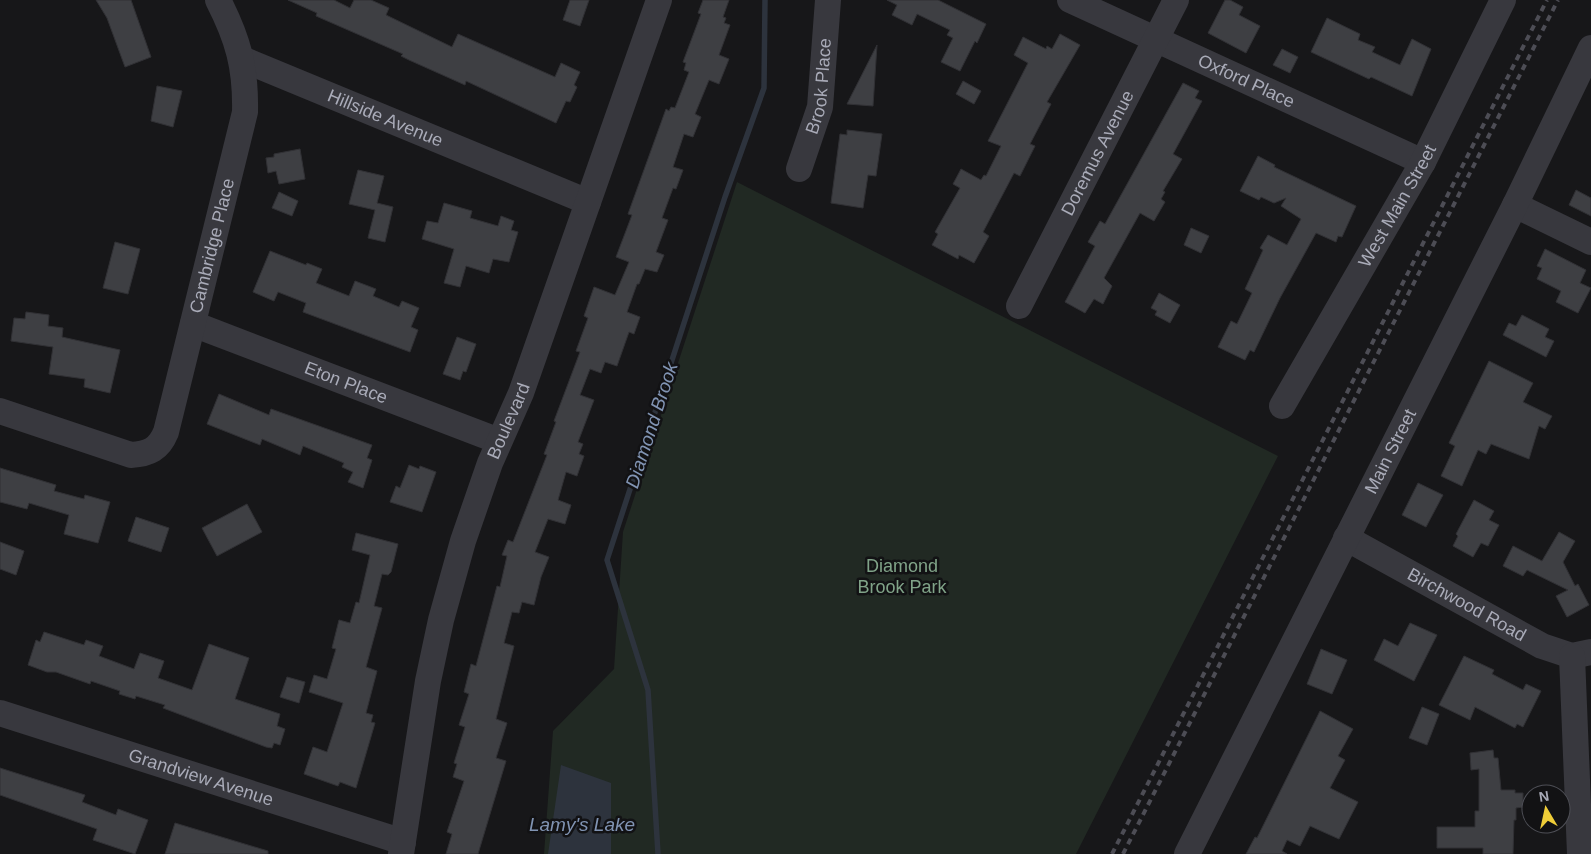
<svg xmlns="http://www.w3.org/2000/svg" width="1591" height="854" viewBox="0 0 1591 854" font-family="Arial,sans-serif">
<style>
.green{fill:#212923}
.water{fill:#2d333d}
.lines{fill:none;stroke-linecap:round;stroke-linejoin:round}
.stream{stroke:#2d333d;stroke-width:5.5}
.building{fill:#3e3f43;stroke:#313135}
.minor{stroke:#38383e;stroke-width:26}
.rail{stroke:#4d4d55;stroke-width:4;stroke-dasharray:6 5;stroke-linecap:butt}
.labels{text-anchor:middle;stroke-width:5;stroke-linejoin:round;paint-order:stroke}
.street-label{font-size:18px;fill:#a9abb8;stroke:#121214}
.park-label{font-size:18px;fill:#80a388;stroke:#121214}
.water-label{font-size:19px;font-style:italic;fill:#8194b3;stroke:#121214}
</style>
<rect width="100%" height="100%" fill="#171719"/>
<polygon class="green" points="737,182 1278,456 1076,854 544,854 553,731 614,669 623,532"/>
<polygon class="water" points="561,765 611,783 611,854 548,854"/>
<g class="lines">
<polyline class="stream" points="658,854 648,690 607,560 725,197 764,88 765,0"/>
</g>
<g class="building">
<polygon points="96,0 131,0 151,57 125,67 107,18"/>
<polygon points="288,0 334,0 350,8 354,0 371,0 389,8 386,15 452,47 458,34 555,77 561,63 580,72 574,85 577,87 570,102 566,101 556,123 466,81 465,85 409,60 401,56 403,54 316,16 317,13"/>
<polygon points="570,0 589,0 580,26 563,20"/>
<polygon points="703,0 729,0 723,17 726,18 724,23 730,25 719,55 729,59 719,84 709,80 695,114 701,117 693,137 684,134 673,167 683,170 676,189 673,188 662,218 668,220 656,252 664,255 657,272 645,269 639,284 637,284 627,312 640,317 634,334 629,332 617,366 605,362 601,373 590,369 580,395 594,400 578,442 583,444 579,454 584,456 577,476 566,472 558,500 571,505 565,524 548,519 535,552 549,557 541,577 534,605 522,602 519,613 512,612 504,643 514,646 496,719 507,723 496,758 506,761 478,854 446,854 452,834 447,832 464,781 453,777 457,764 454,763 465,727 459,725 469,694 464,692 471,664 476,666 497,586 500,587 507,556 502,555 508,540 513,542 547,455 544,454 556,422 554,421 580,352 576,351 588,318 584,316 594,287 615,295 629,262 616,257 632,215 628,214 666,109 669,111 671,107 675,108 689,72 684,70 686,63 683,62 701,14 698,13"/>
<polygon points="887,0 938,0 986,24 977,43 975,41 960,71 941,62 953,38 947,35 950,30 917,14 912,25 892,15 897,5"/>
<polygon points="1225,0 1230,0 1243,7 1239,15 1260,26 1246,53 1208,33"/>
<polygon points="1327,18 1360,34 1358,40 1375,47 1372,52 1400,65 1412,39 1431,49 1412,96 1371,77 1369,79 1311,52"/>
<polygon points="1060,34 1080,45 1047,102 1051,104 1030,144 1035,146 1020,176 1014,173 983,232 989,236 974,263 959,255 958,259 932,245 938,234 935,232 960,188 953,184 961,169 981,180 984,175 986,176 1001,146 988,141 1028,63 1014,55 1023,37 1046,49 1047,46 1052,49"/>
<polygon points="877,45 873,106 847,104"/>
<polygon points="1282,49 1298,57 1290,73 1273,65"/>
<polygon points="963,81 981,91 974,104 956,94"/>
<polygon points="1183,83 1199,91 1195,98 1202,101 1173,154 1182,159 1163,191 1165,192 1161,199 1165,202 1154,221 1140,213 1104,278 1112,286 1103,304 1094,299 1085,313 1065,302 1095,246 1088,242 1100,221 1105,224"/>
<polygon points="157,86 182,91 173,127 151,121"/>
<polygon points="847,130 882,134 876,176 868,175 863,208 831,203 840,134 847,135"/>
<polygon points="300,149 305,179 279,184 276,171 268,173 266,158 274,157 274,154"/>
<polygon points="1258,156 1275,165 1274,167 1356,206 1342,237 1338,236 1336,242 1316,233 1280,298 1254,352 1250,350 1245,360 1218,347 1231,321 1237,324 1252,293 1245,289 1263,250 1260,248 1268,235 1287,245 1301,219 1281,206 1286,198 1274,203 1261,197 1259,200 1240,191"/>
<polygon points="358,170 384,176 377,203 393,207 385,242 368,238 375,210 349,204"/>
<polygon points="1576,190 1591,198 1591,216 1569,205"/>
<polygon points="279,192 298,201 292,216 272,208"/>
<polygon points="444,203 472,211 470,218 498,226 501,216 514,221 511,230 518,232 509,262 493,259 489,273 466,266 460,287 444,283 454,249 422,239 427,221 438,223"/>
<polygon points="1191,228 1209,236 1201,253 1184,245"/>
<polygon points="115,242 140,249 128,294 103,288"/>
<polygon points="1545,249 1586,270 1580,283 1591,288 1578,313 1556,302 1561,291 1537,279 1542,268 1537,266"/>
<polygon points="270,251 306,265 307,263 322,269 316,283 349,296 355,281 376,289 373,296 399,307 402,301 419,308 411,327 418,330 410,352 303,312 306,303 278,292 274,301 253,292"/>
<polygon points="1159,293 1180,305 1170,323 1155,315 1157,311 1151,308"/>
<polygon points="26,312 49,315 48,326 63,328 62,337 120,350 110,393 84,387 85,379 49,374 53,347 11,341 14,318 25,319"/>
<polygon points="1522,315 1549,329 1545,337 1554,341 1546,357 1503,335 1509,323 1516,326"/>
<polygon points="457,337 476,344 466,372 463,371 460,380 443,374"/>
<polygon points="1489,361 1533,383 1523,402 1552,416 1545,429 1539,426 1529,459 1491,444 1486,454 1478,450 1462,486 1441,476 1455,446 1449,443"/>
<polygon points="219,394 269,415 271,409 372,445 367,458 372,460 363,488 348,482 353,472 342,467 344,463 303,446 300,455 262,439 260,445 207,424"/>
<polygon points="409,465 419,469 420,466 436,472 422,512 390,502 396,486 400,488"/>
<polygon points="0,468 56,485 54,491 84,499 85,495 110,502 98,543 64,534 69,515 29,503 27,509 0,502"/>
<polygon points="1418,483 1443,495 1426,527 1402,515"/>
<polygon points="1474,500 1494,511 1489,520 1499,525 1488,546 1481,543 1473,557 1453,546 1458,536 1456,534"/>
<polygon points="247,504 262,532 217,556 202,528"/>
<polygon points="136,517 169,528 161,552 128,541"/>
<polygon points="1559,532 1575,541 1563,562 1575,586 1578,584 1589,605 1567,617 1556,596 1568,590 1527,570 1523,576 1503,566 1513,546 1542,561"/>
<polygon points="356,533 398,544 391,572 388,575 382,574 374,606 382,608 366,667 377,671 366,713 373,715 371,722 375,723 356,788 340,782 338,786 304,774 313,747 327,752 343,703 309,692 314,675 327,679 336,649 332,648 339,620 350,623 356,602 359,603 370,555 352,550"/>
<polygon points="0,542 24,551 16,575 0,569"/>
<polygon points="1410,623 1437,635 1414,681 1374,660 1384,639 1398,646"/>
<polygon points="44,632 84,645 86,640 103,646 99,656 134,669 140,653 164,661 158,678 192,690 209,644 249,658 235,699 280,714 277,726 285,729 280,745 274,743 272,748 266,747 163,708 165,705 136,696 135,699 119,694 120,691 91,681 90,684 56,672 47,672 28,665 36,640 40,642"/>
<polygon points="1321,649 1347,660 1332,694 1307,684"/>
<polygon points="1464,656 1494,670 1492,674 1523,690 1526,684 1541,691 1523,727 1517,724 1515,728 1475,707 1470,720 1439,705"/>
<polygon points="287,677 305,682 299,703 280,697"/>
<polygon points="1422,707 1439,714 1427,745 1409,738"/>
<polygon points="1320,711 1353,729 1338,756 1345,760 1330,788 1358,802 1339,839 1310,826 1300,846 1287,840 1282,851 1287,854 1246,854 1255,837 1257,838"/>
<polygon points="1493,750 1494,758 1498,758 1501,790 1515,790 1515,793 1523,793 1523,807 1516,808 1516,820 1514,820 1513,854 1483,854 1483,848 1437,848 1437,827 1475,827 1475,811 1479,811 1479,769 1471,770 1470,753"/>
<polygon points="0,768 85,795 82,802 116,815 118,809 148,820 135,854 93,840 97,829 0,795"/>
<polygon points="175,823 268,851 268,854 165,854"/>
</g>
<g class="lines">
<g class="minor">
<path id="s1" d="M1070,0L1423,162"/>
<path id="s2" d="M242,59L588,202"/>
<path id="s3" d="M799,169L820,107L828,0"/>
<polyline points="1515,205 1591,242"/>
<path id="s4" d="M1019,306L1176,0"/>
<path id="s5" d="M193,324L499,441"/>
<path id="s6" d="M1282,406L1423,162L1503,0"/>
<path id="s7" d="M0,411L131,455C149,454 159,449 166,432L245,112C246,67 238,39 218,0"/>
<path id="s8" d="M1346,538L1542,646L1572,656L1591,652"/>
<polyline points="1572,656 1580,854"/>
<path id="s9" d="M0,713L403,842"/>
<path id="s10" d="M401,854L428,681L441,620L463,541L490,463L521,393L659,0"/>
<path id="s11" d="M1187,854L1515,205L1591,48"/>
</g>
<g class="rail">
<polyline points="1112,854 1547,0"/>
<polyline points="1123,854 1558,0"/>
</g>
</g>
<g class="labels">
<g class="street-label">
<text dy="6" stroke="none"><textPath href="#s1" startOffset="194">Oxford Place</textPath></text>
<text dy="6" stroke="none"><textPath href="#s3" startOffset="86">Brook Place</textPath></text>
<text dy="6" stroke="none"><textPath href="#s2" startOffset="155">Hillside Avenue</textPath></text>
<text dy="6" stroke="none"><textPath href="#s4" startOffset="172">Doremus Avenue</textPath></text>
<text dy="6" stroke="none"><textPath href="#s6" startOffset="231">West Main Street</textPath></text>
<text dy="6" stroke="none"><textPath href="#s7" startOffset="375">Cambridge Place</textPath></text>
<text dy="6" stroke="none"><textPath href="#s5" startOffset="164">Eton Place</textPath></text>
<text dy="6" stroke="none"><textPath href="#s10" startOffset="448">Boulevard</textPath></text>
<text dy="6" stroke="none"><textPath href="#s11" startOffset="451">Main Street</textPath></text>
<text dy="6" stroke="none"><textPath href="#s8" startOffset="138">Birchwood Road</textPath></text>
<text dy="6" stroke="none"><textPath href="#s9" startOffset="211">Grandview Avenue</textPath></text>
</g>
<g class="park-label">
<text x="902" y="572">Diamond<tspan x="902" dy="21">Brook Park</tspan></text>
</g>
<g class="water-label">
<text transform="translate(651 425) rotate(-72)" y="7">Diamond Brook</text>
<text x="582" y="831">Lamy's Lake</text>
</g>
</g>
<g transform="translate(1546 809) rotate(351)"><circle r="24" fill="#121214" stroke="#4e4f56"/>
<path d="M0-4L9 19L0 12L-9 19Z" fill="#efcd38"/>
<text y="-8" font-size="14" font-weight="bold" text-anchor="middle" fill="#a9abb8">N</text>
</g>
</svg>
